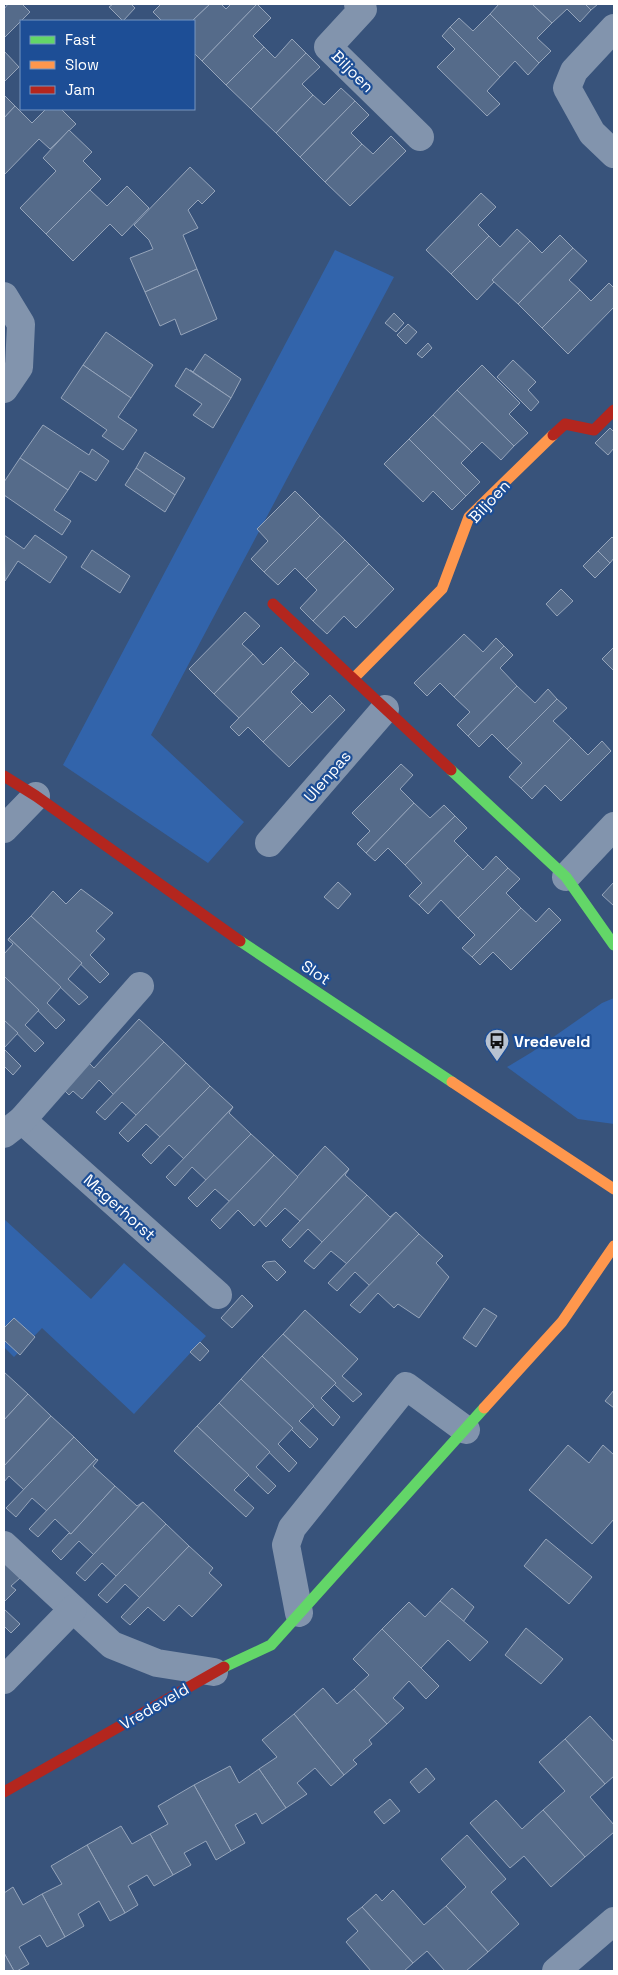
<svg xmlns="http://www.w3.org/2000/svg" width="618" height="1975" viewBox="0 0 618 1975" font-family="'Space Grotesk',sans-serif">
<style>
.green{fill:#3264ab}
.building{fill:#556b8a;stroke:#96a5bb}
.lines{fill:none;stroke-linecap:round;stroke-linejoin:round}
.street{stroke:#8294ad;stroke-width:28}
.fast{stroke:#63d668;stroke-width:11}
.slow{stroke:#ff974d;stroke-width:11}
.jam{stroke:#b3261e;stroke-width:11}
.labels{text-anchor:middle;stroke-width:4.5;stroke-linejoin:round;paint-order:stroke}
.street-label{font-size:16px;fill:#fff;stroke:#1d4e96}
.poi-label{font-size:16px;font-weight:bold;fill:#fff;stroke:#1d4e96;text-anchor:start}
</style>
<rect width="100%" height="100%" fill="#38537b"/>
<g class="green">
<polygon points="335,250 394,277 151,735 244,822 208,863 63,765"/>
<polygon points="614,998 614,1124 578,1119 507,1067 532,1052 602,1003"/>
<polygon points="4,1219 91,1299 124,1263 206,1336 134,1414 42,1328 14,1357 4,1347"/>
</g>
<g class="building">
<polygon points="8,4 22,4 30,12 4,38 4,9"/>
<polygon points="113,4 131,4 135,8 123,21 109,7"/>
<polygon points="161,4 210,4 192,21 162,21 153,12"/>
<polygon points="210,4 221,4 226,9 231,4 257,4 202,61 194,53 192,21"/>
<polygon points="257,4 271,18 253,36 264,47 226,85 202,61"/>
<polygon points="499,4 532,4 552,23 537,38 551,51 539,63 490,14"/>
<polygon points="532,4 585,4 591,10 580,22 567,9 552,23"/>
<polygon points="585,4 598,4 591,10"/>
<polygon points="490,14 539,63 528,75 515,61 500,77 450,27 459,18 473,31"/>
<polygon points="450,27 500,77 487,91 500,104 487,116 437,67 455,49 442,36"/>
<polygon points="292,39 306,53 251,109 226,85 264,47 275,58"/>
<polygon points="4,51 19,67 4,82"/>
<polygon points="306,53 320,67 302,84 313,95 276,133 251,109"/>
<polygon points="341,88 355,101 300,157 276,133 313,95 324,105"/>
<polygon points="4,95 15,106 4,118"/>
<polygon points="355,101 369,115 351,133 362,144 325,182 300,157"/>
<polygon points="15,106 32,123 46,109 61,109 76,124 50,149 39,139 4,175 4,118"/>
<polygon points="69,130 92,152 83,161 101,179 46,234 20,208 56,171 43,158"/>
<polygon points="391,136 406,151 350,206 325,182 362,144 373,154"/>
<polygon points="190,167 215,191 202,204 198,200 188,210 198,228 183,235 197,269 145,292 130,258 153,249 149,240 134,225"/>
<polygon points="127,186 149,208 122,236 110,224 73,261 46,234 90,190 107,206"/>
<polygon points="481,193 496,207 478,225 489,236 451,274 426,250"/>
<polygon points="517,229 530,241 492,280 494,282 477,300 451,274 489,236 500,247"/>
<polygon points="560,235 573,248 518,304 492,280 530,241 542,253"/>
<polygon points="573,248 587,261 569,280 580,290 542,328 518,304"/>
<polygon points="197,269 217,319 181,335 175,319 160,326 145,292"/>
<polygon points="609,283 614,288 614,307 568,354 542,328 580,290 591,301"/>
<polygon points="394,313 404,323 396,332 385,323"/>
<polygon points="408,324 417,332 406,344 397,335"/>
<polygon points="106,332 153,365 131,398 83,365"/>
<polygon points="428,343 432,348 422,358 417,354"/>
<polygon points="205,354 241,379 231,398 190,370 193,372"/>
<polygon points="513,360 536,382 528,390 539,402 531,411 497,377"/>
<polygon points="83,365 131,398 118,417 137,430 123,450 102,436 107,430 61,398"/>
<polygon points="482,365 520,403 509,414 528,433 514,446 457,390"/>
<polygon points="186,368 231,398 213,428 193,415 202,404 175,386"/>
<polygon points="457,390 514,446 501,460 482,442 472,452 433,415"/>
<polygon points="433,415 472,452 461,463 480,482 466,496 409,439"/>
<polygon points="43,425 89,455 92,449 109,461 96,481 80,471 68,490 20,458"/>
<polygon points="610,428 614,432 614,448 608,455 595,443"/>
<polygon points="409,439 466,496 452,510 433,491 423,502 384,464"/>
<polygon points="145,452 185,478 175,495 136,468"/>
<polygon points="20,458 68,490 54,510 71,521 62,535 4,495 4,482"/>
<polygon points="136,468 175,495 165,512 125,485"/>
<polygon points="295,491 320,516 264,572 251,559 268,541 257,529"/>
<polygon points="320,516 345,540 306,579 295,568 278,585 264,572"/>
<polygon points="4,535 24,549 35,535 67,557 50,583 18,561 5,581"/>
<polygon points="612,537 614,539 614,558 610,563 598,551"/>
<polygon points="345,540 369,564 313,621 300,608 317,590 306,579"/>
<polygon points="92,550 130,576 120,593 81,567"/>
<polygon points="598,551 610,563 595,578 583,566"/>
<polygon points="369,564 394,589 356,628 344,616 327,634 313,621"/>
<polygon points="561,589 573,601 557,616 546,604"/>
<polygon points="245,612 260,626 242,644 253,654 214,694 189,669"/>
<polygon points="464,634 483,652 496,638 504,646 454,697 440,683 427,696 414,683"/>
<polygon points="504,646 513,655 500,668 517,686 468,736 457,725 470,712 454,697"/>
<polygon points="281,647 295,661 239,718 214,694 253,654 263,665"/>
<polygon points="614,647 614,671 602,659"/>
<polygon points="295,661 309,674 291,692 302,703 263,742 248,727 239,736 230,727"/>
<polygon points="517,686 535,703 548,689 557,699 507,749 492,734 479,747 468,736"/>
<polygon points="330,695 345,710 289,767 263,742 302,703 312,713"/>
<polygon points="557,699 567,708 553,721 571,738 521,788 509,777 522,763 507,749"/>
<polygon points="571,738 588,755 602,741 611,751 561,801 545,785 532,799 521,788"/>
<polygon points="401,764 413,775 400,789 414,803 366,853 357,844 370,831 352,813"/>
<polygon points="414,803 430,818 444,805 455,816 405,865 388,848 375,861 366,853"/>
<polygon points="455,816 467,828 454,841 468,855 419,905 409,896 422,883 405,865"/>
<polygon points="468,855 483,870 496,856 508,868 458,918 441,900 428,914 419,905"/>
<polygon points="508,868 520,879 506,893 521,908 472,957 462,948 475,935 458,918"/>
<polygon points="338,882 351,894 338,909 324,897"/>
<polygon points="614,882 614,906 602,895"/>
<polygon points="81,889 113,913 96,931 105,939 90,955 109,974 100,983 31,916 53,891 66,904"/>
<polygon points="521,908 536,922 549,908 561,920 511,970 493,952 480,965 472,957"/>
<polygon points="31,916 82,963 68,979 88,997 79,1005 9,938"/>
<polygon points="9,938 61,987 47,1003 65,1020 56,1029 4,976 4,954 13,944 8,940"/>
<polygon points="4,976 39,1010 25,1025 44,1043 35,1052 4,1020"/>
<polygon points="139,1019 164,1042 114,1095 99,1080 82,1099 73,1091 69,1095 60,1086 85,1059 94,1068"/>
<polygon points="4,1020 18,1033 4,1048"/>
<polygon points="164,1042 186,1063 137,1116 122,1102 105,1120 96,1112"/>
<polygon points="4,1049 21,1066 13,1075 4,1066"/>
<polygon points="186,1063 210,1086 160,1137 146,1124 128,1142 119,1133"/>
<polygon points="210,1086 233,1107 184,1159 169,1145 151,1164 142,1155"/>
<polygon points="233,1107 229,1113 251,1134 207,1181 192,1167 175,1186 166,1177"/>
<polygon points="251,1134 274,1155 230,1202 215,1189 197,1207 188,1198"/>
<polygon points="325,1146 349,1169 300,1221 285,1208 266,1227 259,1219"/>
<polygon points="274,1155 298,1177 254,1226 238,1210 220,1229 211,1220"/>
<polygon points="349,1169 345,1175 367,1195 323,1243 308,1229 290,1248 282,1240"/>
<polygon points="367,1195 390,1217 396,1212 347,1264 331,1251 314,1269 304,1261"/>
<polygon points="396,1212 419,1234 370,1286 355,1272 337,1291 328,1283"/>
<polygon points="419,1234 443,1256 436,1263 449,1277 419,1318 398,1304 394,1308 378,1293 360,1313 350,1305"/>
<polygon points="275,1261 286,1272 277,1281 262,1266 266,1262"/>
<polygon points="242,1295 253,1306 232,1328 221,1318"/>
<polygon points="484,1308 497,1316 476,1347 463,1338"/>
<polygon points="305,1310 358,1359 342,1376 362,1394 353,1402 334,1384 336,1383 283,1334"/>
<polygon points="14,1318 35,1337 20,1355 4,1340 4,1328"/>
<polygon points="283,1334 336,1383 321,1398 340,1417 333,1426 262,1356"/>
<polygon points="200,1342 209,1351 200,1361 190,1352"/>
<polygon points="262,1356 314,1406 299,1421 318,1439 310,1448 241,1379"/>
<polygon points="4,1372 28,1394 4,1420"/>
<polygon points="241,1379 293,1428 278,1444 297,1463 289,1472 219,1403"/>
<polygon points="614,1390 614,1408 605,1401"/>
<polygon points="28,1394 51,1416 4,1466 4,1420"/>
<polygon points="219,1403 270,1452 256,1467 276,1486 268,1494 197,1426"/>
<polygon points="51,1416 74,1437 24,1490 9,1476 4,1482 4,1466"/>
<polygon points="197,1426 249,1475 234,1490 254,1508 246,1517 174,1451"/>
<polygon points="74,1437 96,1459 48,1512 32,1498 16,1517 6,1508"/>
<polygon points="568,1445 589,1463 603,1445 614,1455 614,1519 592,1544 529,1490"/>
<polygon points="96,1459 98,1460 93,1466 115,1486 71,1534 55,1519 38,1537 29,1529"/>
<polygon points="115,1486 137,1506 143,1502 94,1555 79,1541 61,1560 52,1551 69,1533 71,1534"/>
<polygon points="143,1502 166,1524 117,1577 102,1563 85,1581 76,1573"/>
<polygon points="166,1524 189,1546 140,1598 125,1584 107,1603 98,1595"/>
<polygon points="546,1539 592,1577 569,1604 524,1566"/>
<polygon points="189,1546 213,1568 209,1573 222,1585 192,1617 179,1605 164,1621 148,1607 130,1625 121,1617"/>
<polygon points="4,1563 20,1578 11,1586 16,1590 4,1602"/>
<polygon points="452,1588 474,1607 463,1622 440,1601"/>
<polygon points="440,1601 488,1642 470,1661 448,1640 421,1668 382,1629 409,1602 425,1617"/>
<polygon points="4,1609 20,1624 11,1633 4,1626"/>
<polygon points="526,1628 563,1659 541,1684 505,1655"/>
<polygon points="382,1629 439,1686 426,1699 409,1681 393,1698 404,1708 387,1724 354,1689 369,1675 353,1659"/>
<polygon points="323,1688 337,1704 354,1689 387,1724 369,1740 372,1744 353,1760 357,1764 344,1775 294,1714"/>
<polygon points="294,1714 344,1775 331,1786 315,1768 297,1783 307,1794 286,1808 259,1769 277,1757 262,1740"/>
<polygon points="590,1716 614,1742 614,1776 605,1784 565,1739"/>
<polygon points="565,1739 605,1784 590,1797 614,1825 614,1832 585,1857 543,1810 565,1791 539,1762"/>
<polygon points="230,1766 239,1783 259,1769 286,1808 262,1824 256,1813 235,1825 245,1843 231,1851 194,1785"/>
<polygon points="426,1768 435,1779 419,1793 410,1782"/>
<polygon points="194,1785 231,1851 216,1860 206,1841 184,1853 191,1865 173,1875 150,1834 168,1824 158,1806"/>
<polygon points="390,1799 400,1811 384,1824 374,1812"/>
<polygon points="496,1800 522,1829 543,1810 585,1857 551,1887 524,1856 510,1868 470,1823"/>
<polygon points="121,1826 132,1844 150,1834 173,1875 154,1886 147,1875 128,1886 138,1905 125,1913 87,1845"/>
<polygon points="467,1835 506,1879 491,1892 519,1924 488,1952 446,1906 466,1887 441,1859"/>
<polygon points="87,1845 125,1913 110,1921 99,1901 78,1914 84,1926 65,1937 42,1894 62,1884 51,1866"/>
<polygon points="13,1887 23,1905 42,1894 65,1937 47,1947 40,1935 19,1947 29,1964 17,1971 14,1971 4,1953 4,1893"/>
<polygon points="393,1890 424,1925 446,1906 488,1952 466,1971 445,1971 427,1951 413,1963 362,1907 376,1894 382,1901"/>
<polygon points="362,1907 413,1963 404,1971 371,1971 346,1942 358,1931 347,1919"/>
<polygon points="4,1953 14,1971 4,1971"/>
</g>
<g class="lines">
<g class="street">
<polyline points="358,4 363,9 328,47 420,137"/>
<polyline points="614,28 574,71 567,88 592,133 614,154"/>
<polyline points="4,296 21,324 19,367 4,389"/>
<polyline points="4,829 36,796"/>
<polyline points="269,843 385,709"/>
<polyline points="566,877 614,826"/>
<polyline points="22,1120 218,1295"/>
<polyline points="4,1134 22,1120 140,986"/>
<polyline points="4,1545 112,1645 157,1663 214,1672"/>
<polyline points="299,1613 286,1545 292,1528 406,1386 466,1430"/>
<polyline points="4,1680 73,1609"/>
<polyline points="556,1971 614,1921"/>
</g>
<g class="fast">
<polyline points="451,770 566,877 614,945"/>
<polyline points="240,941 452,1082"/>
<polyline points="224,1667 271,1645 484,1408"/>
</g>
<g class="slow">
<polyline points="354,678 442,589 469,517 553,435"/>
<polyline points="452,1082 614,1189"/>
<polyline points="484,1408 562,1322 614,1246"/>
</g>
<g class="jam">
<polyline points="553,435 565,424 594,430 614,410"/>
<polyline points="273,604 451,770"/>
<polyline points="4,776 36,796 240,941"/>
<polyline points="4,1792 224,1667"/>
</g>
</g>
<defs>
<symbol id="bus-pin" viewBox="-11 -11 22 30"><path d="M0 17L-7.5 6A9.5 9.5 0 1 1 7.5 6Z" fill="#b9c3d1" stroke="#1d4e96"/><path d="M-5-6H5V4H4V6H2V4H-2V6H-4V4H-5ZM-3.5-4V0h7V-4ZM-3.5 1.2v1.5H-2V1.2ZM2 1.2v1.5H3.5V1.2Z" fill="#111"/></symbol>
</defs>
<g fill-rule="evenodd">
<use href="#bus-pin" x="483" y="1027" width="28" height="38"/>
</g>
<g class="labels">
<g class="street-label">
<text transform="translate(353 71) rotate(45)" y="6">Biljoen</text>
<text transform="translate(489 501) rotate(-47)" y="6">Biljoen</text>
<text transform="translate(327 776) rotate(-49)" y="6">Ulenpas</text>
<text transform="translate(316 972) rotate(33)" y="6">Slot</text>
<text transform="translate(120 1207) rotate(42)" y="6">Magerhorst</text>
<text transform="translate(154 1706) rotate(-30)" y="6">Vredeveld</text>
</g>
<g class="poi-label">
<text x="514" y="1047">Vredeveld</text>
</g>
</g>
<rect width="618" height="1975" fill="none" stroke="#ffffff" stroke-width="10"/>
<rect x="20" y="20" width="175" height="90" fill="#1d4e96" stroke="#7795c0"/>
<rect x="30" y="36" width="25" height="8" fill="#63d668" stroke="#7795c0"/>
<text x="65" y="45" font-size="15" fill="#ffffff">Fast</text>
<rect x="30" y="61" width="25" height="8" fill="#ff974d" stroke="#7795c0"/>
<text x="65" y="70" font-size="15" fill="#ffffff">Slow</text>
<rect x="30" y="86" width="25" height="8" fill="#b3261e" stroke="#7795c0"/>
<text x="65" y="95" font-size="15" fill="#ffffff">Jam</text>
</svg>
